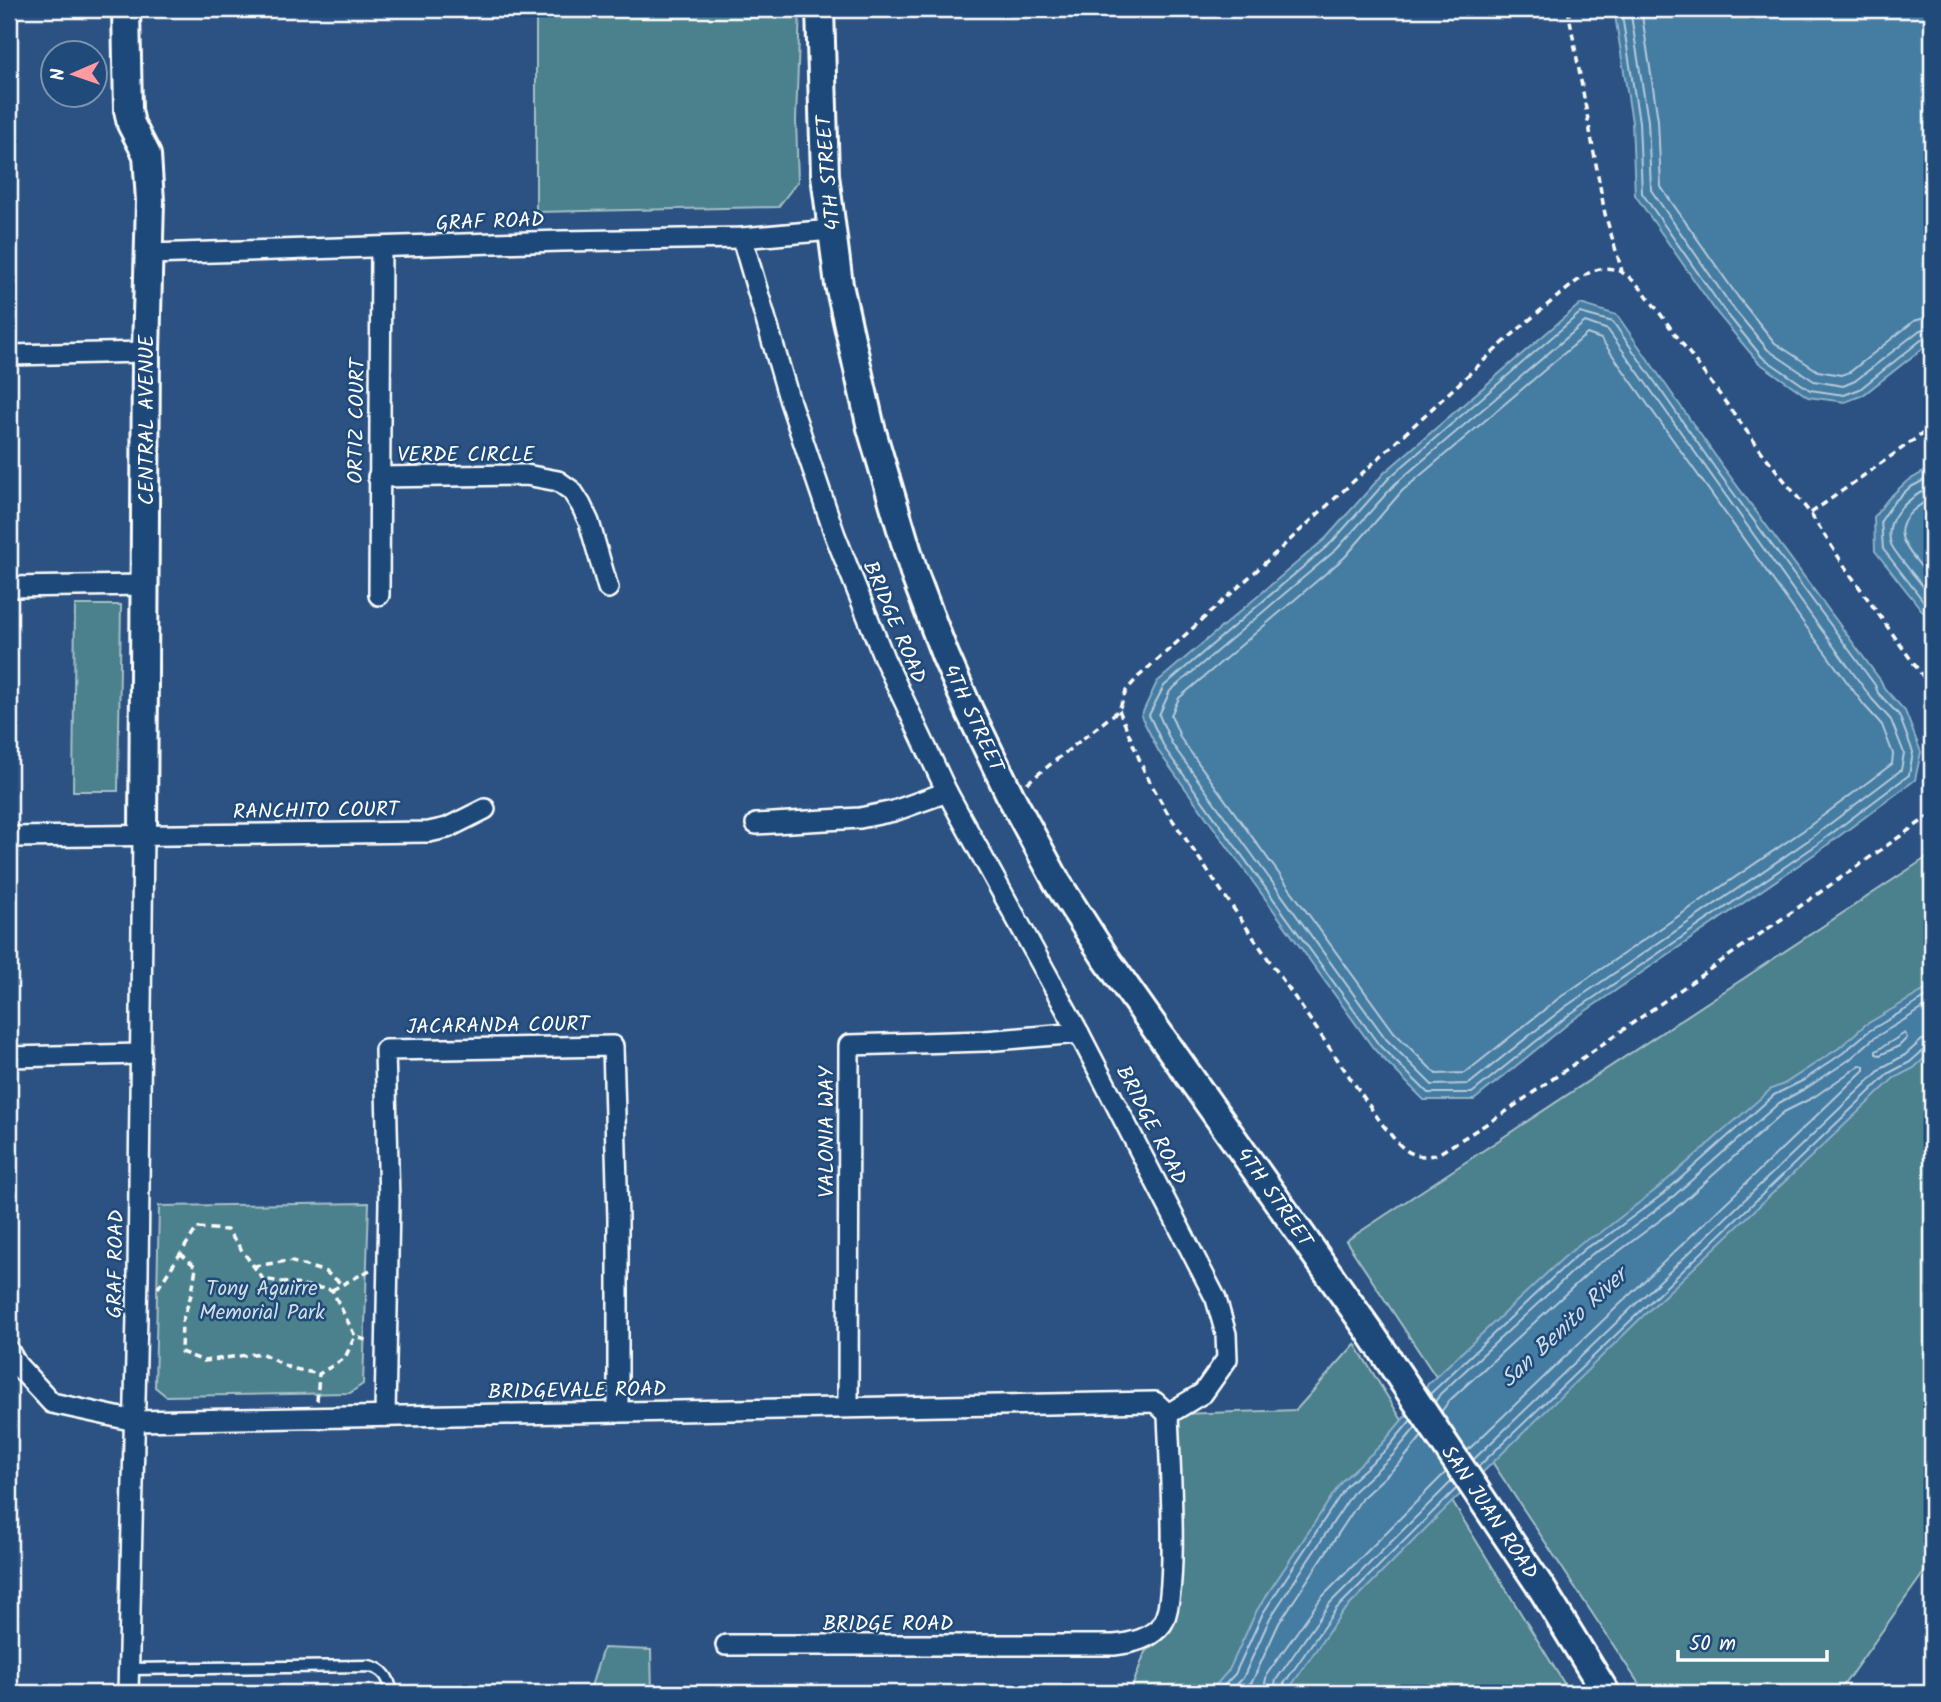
<svg xmlns="http://www.w3.org/2000/svg" width="1941" height="1702" viewBox="0 0 1941 1702" font-family="Kalam,sans-serif">
<style>
.green{fill:#4c808d;stroke:#a6c0c6;stroke-width:2}
.water{fill:#457ba2;stroke:#8fb0c7;stroke-width:2}
.lines{fill:none;stroke-linecap:round;stroke-linejoin:round}
.shore{stroke:#b5cada;stroke-width:2}
.lane-casing{stroke:#fff;stroke-width:15}
.street-casing{stroke:#fff;stroke-width:24}
.secondary-casing{stroke:#fff;stroke-width:32}
.path{stroke:#fff;stroke-width:3.5;stroke-dasharray:7 5;stroke-linecap:butt}
.lane{stroke:#1f4a7a;stroke-width:10}
.street{stroke:#1f4a7a;stroke-width:19}
.secondary{stroke:#1f4a7a;stroke-width:26}
.labels{text-anchor:middle;stroke-width:5;stroke-linejoin:round;paint-order:stroke}
.street-label{font-size:21px;fill:#fff;stroke:#1f4a7a}
.park-label{font-size:21px;fill:#d2dfe2;stroke:#1f4a7a}
.water-label{font-size:23px;font-style:italic;fill:#d0dee8;stroke:#1f4a7a}
</style>
<rect width="100%" height="100%" fill="#2b5282"/>
<filter id="ink" filterUnits="userSpaceOnUse"><feTurbulence type="fractalNoise" baseFrequency=".0143" numOctaves="2"/><feDisplacementMap in="SourceGraphic" scale="14" xChannelSelector="R" yChannelSelector="G"/><feConvolveMatrix kernelMatrix="1 2 1 2 8 2 1 2 1" color-interpolation-filters="sRGB"/></filter>
<g filter="url(#ink)">
<g class="green">
<polygon points="536,9 800,9 796,120 798,181 778,207 536,212"/>
<polygon points="75,605 121,605 118,791 73,791"/>
<polygon points="1932,854 1932,1561 1838,1693 1645,1693 1346,1241"/>
<polygon points="369,1203 363,1384 350,1393 166,1396 155,1387 159,1206"/>
<polygon points="1355,1344 1570,1693 1130,1693 1145,1652 1158,1643 1180,1414 1296,1410"/>
<polygon points="603,1648 651,1650 652,1693 589,1693"/>
</g>
<g class="water">
<polygon points="1614,9 1932,9 1932,341 1863,395 1845,402 1808,397 1758,362 1717,313 1635,195 1632,122"/>
<polygon points="1580,304 1617,315 1721,464 1881,681 1884,688 1905,711 1921,752 1915,780 1819,851 1574,1019 1474,1100 1424,1100 1374,1049 1159,752 1141,716 1157,682 1326,538 1384,473"/>
<polygon points="1932,467 1932,623 1875,551 1874,517 1888,499 1906,482"/>
<polygon points="1932,986 1932,1051 1914,1068 1894,1078 1643,1316 1434,1520 1341,1614 1289,1689 1289,1693 1209,1693 1229,1670 1257,1610 1342,1481 1382,1444 1417,1402 1428,1384 1561,1260 1583,1241 1599,1234 1658,1188 1771,1089 1784,1084 1839,1048 1865,1025"/>
</g>
<g class="lines">
<g class="shore">
<polyline points="1621,9 1639,122 1642,193 1723,309 1762,357 1810,390 1844,395 1860,389 1925,337 1932,336"/>
<polyline points="1630,9 1648,121 1651,190 1730,304 1768,350 1814,381 1843,386 1855,381 1920,330 1932,327"/>
<polyline points="1641,9 1658,120 1661,187 1738,297 1775,343 1818,371 1841,375 1850,372 1914,321 1932,316"/>
<polygon points="1580,313 1613,322 1715,468 1875,685 1878,693 1899,715 1913,752 1909,775 1815,846 1570,1014 1472,1093 1428,1093 1379,1045 1165,749 1149,715 1164,686 1331,543 1389,478"/>
<polygon points="1585,322 1608,330 1813,618 1872,699 1891,720 1904,753 1901,770 1810,839 1565,1007 1469,1084 1432,1085 1386,1039 1172,744 1159,715 1170,691 1337,549 1395,484"/>
<polygon points="1587,334 1601,339 1805,625 1864,705 1882,725 1893,754 1892,764 1804,830 1559,998 1465,1073 1436,1074 1394,1032 1181,739 1171,715 1179,698 1345,557 1402,491"/>
<polyline points="1932,476 1909,488 1893,503 1881,521 1883,549 1932,612"/>
<path d="M1932,486C1911,497 1882,516 1891,544C1894,553 1924,587 1932,597"/>
<path d="M1932,498C1879,526 1905,546 1932,580"/>
<polygon points="1905,1033 1907,1038 1899,1046 1880,1055 1876,1054 1876,1051"/>
<polyline points="1430,1394 1566,1265 1587,1247 1603,1239 1663,1194 1774,1095 1804,1080 1843,1053 1869,1031 1932,994"/>
<polyline points="1435,1402 1440,1394 1572,1272 1592,1254 1608,1246 1668,1201 1779,1103 1808,1087 1849,1060 1874,1038 1932,1003"/>
<polyline points="1441,1412 1449,1401 1598,1264 1614,1255 1675,1209 1784,1112 1814,1097 1860,1065 1864,1066 1864,1070 1467,1451"/>
<polyline points="1473,1460 1883,1067 1905,1055 1922,1040 1932,1038"/>
<polyline points="1478,1467 1889,1073 1910,1062 1926,1048 1932,1047"/>
<polyline points="1217,1693 1235,1674 1263,1613 1347,1485 1387,1449 1411,1420"/>
<polyline points="1229,1693 1243,1678 1270,1618 1354,1491 1393,1455 1416,1427"/>
<polyline points="1243,1693 1252,1682 1279,1623 1362,1498 1401,1462 1422,1436"/>
<polyline points="1263,1693 1267,1674 1321,1598 1446,1472"/>
<polyline points="1273,1693 1276,1680 1330,1603 1452,1481"/>
<polyline points="1282,1693 1283,1685 1336,1609 1457,1488"/>
</g>
<defs>
<path id="lane" d="M129,1669L369,1666C384,1669 389,1678 392,1693"/>
<g id="street">
<polyline points="742,238 790,402 835,535 884,658 947,792 1079,1033 1216,1299 1226,1334 1227,1359 1203,1393 1168,1414"/>
<polyline points="149,254 561,241 742,238 831,230"/>
<polyline points="9,355 146,352"/>
<polyline points="378,477 526,475 558,481 572,491 581,505 589,522 608,588"/>
<polyline points="9,587 145,585"/>
<polyline points="379,595 381,248"/>
<polyline points="756,824 860,818 894,811 947,792"/>
<polyline points="9,837 429,832 447,828 485,809"/>
<polyline points="9,1057 141,1054"/>
<polyline points="9,1351 17,1365 52,1403 135,1421 1155,1402 1168,1414"/>
<polyline points="848,1407 849,1045 985,1041 1079,1033"/>
<polyline points="385,1416 389,1202 385,1050 613,1046 618,1219 618,1412"/>
<path d="M726,1645H1114C1132,1643 1151,1639 1162,1624C1180,1599 1169,1451 1168,1414"/>
<polyline points="128,1693 138,1274 143,836"/>
</g>
<g id="secondary">
<polyline points="126,9 128,110 131,124 147,155 150,201 146,352 143,836"/>
<polyline points="820,9 825,175 839,285 871,428 915,576 945,655 969,710 1010,795 1057,882 1105,957 1370,1332 1542,1589 1606,1693"/>
</g>
</defs>
<use href="#lane" class="lane-casing"/>
<use href="#street" class="street-casing"/>
<use href="#secondary" class="secondary-casing"/>
<g class="path">
<polyline points="1568,9 1605,214 1622,271"/>
<polyline points="1811,513 1932,427"/>
<path d="M1119,710L1145,773L1167,812L1382,1124C1399,1144 1408,1162 1438,1154L1504,1113L1932,814"/>
<path d="M1027,783L1119,710L1126,691L1138,677C1249,579 1357,478 1466,377C1497,348 1528,320 1562,293C1572,286 1584,273 1596,270C1618,263 1632,279 1645,293L1762,452L1810,513L1847,570L1932,689"/>
<polyline points="180,1253 196,1267 192,1292 182,1322 181,1352 204,1361 261,1353 290,1368 319,1374"/>
<polyline points="254,1266 289,1261 326,1272 342,1284"/>
<polyline points="158,1288 197,1228 227,1230 263,1279 332,1290 355,1336 368,1341"/>
<polyline points="332,1290 370,1270"/>
<polyline points="317,1401 319,1374 345,1358 355,1336"/>
</g>
<use href="#lane" class="lane"/>
<use href="#street" class="street"/>
<use href="#secondary" class="secondary"/>
</g>
</g>
<g class="labels">
<g class="street-label">
<text transform="translate(828 173) rotate(-95)" y="7">4TH STREET</text>
<text transform="translate(490 221) rotate(-2)" y="7">GRAF ROAD</text>
<text transform="translate(146 420) rotate(-90)" y="7">CENTRAL AVENUE</text>
<text transform="translate(356 421) rotate(-89)" y="7">ORTIZ COURT</text>
<text x="466" y="461">VERDE CIRCLE</text>
<text transform="translate(895 622) rotate(67)" y="7">BRIDGE ROAD</text>
<text transform="translate(974 718) rotate(65)" y="7">4TH STREET</text>
<text transform="translate(316 810) rotate(-1)" y="7">RANCHITO COURT</text>
<text transform="translate(498 1025) rotate(-1)" y="7">JACARANDA COURT</text>
<text transform="translate(1152 1125) rotate(63)" y="7">BRIDGE ROAD</text>
<text transform="translate(826 1132) rotate(-90)" y="7">VALONIA WAY</text>
<text transform="translate(1275 1197) rotate(55)" y="7">4TH STREET</text>
<text transform="translate(115 1264) rotate(-89)" y="7">GRAF ROAD</text>
<text transform="translate(577 1390) rotate(-1)" y="7">BRIDGEVALE ROAD</text>
<text transform="translate(1490 1512) rotate(56)" y="7">SAN JUAN ROAD</text>
<text x="888" y="1630">BRIDGE ROAD</text>
</g>
<g class="park-label">
<text x="262" y="1295">Tony Aguirre<tspan x="262" dy="24">Memorial Park</tspan></text>
</g>
<g class="water-label">
<text transform="translate(1563 1327) rotate(-43)" y="8">San Benito River</text>
</g>
</g>
<rect width="1941" height="1702" fill="none" stroke="#1f4a7a" stroke-width="35"/>
<rect x="18" y="18" width="1906" height="1667" fill="none" stroke="#fff" stroke-width="2.5" filter="url(#ink)"/>
<g transform="translate(74 74) rotate(268)"><circle r="33" fill="#1f4a7a" stroke="#7992af" stroke-width="2"/>
<path d="M0-5L12 26L0 18L-12 26Z" fill="#ff9aa2"/>
<text y="-10" font-size="19" font-weight="bold" text-anchor="middle" fill="#ffffff">N</text>
</g>
<path d="M1678 1650v10h149v-10" fill="none" stroke="#ffffff" stroke-width="3.5"/>
<text x="1689" y="1650" font-size="21" fill="#ffffff" stroke="#1f4a7a" stroke-width="5" paint-order="stroke">50 m</text>
</svg>
